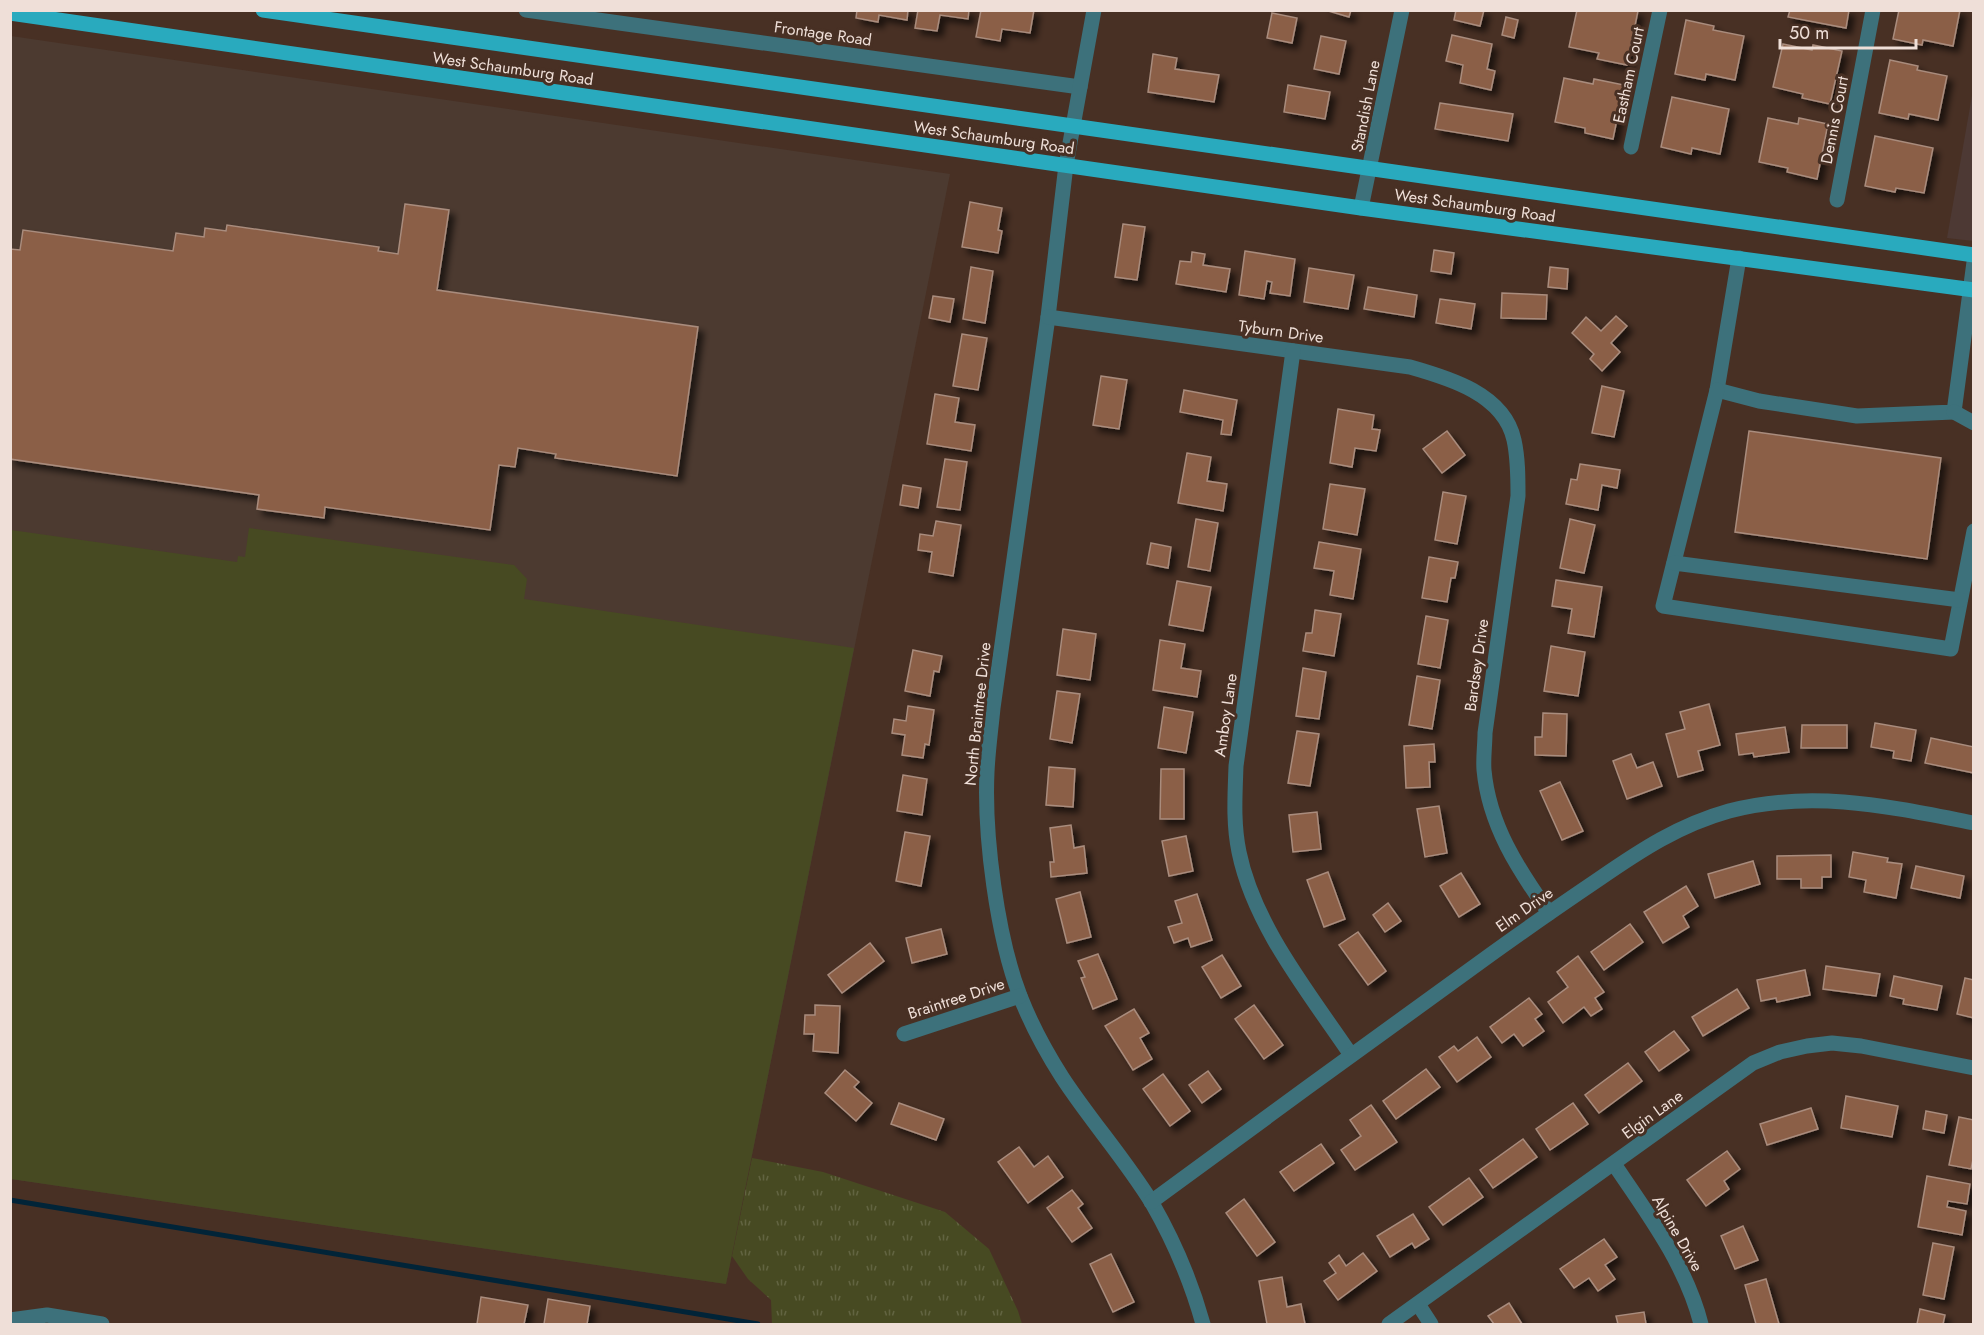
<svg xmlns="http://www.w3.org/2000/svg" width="1984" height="1335" viewBox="0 0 1984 1335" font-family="Jost,sans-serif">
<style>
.commercial{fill:#4d3934}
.education{fill:#4c3a30}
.grass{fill:url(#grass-tufts)}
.park{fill:#474a22}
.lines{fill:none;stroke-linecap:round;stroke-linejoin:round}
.stream{stroke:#012438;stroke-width:5}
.building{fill:#8b5e47;stroke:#a98c7d;stroke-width:1.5;filter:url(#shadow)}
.minor{stroke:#3d717b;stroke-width:15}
.major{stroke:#29aabe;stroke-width:15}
.labels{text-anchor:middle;stroke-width:6;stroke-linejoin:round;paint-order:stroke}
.street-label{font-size:16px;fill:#efdfd8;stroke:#483024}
</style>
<defs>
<pattern id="grass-tufts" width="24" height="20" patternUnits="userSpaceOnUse" patternTransform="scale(1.5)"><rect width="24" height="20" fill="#474a22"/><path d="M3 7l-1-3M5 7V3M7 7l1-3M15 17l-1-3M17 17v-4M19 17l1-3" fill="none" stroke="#626441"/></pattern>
<filter id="shadow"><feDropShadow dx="5.5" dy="5.5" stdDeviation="3" flood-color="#0009"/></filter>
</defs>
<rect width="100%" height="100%" fill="#483024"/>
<polygon class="commercial" points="1973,90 1974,241 1973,241 1947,238"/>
<polygon class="education" points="11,36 950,174 726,1284 11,1179"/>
<polygon class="grass" points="752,1158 823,1172 945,1212 989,1249 1018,1311 1022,1324 772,1324 771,1300 748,1279 732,1256"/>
<polygon class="park" points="249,528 514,565 527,579 524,599 854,648 726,1284 11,1179 11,530 237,562 238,556 245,557"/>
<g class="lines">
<polyline class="stream" points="10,1200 758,1324"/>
</g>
<g class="building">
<polygon points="857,10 908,10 907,20 879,15 878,22 856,18"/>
<polygon points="918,10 969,10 968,19 940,15 937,31 915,28"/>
<polygon points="981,10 1034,10 1030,33 1002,29 1000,41 976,37"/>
<polygon points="1325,10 1351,10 1349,17"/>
<polygon points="1456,10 1484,10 1480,26 1454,20"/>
<polygon points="1577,10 1638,11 1627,65 1597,59 1599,53 1569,47"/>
<polygon points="1790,10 1849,10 1846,28 1788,17"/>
<polygon points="1899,10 1960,10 1953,46 1923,40 1922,45 1893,39"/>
<polygon points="1272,13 1297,18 1292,43 1267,38"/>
<polygon points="1506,17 1518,20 1514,38 1502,35"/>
<polygon points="1686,20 1714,26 1713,30 1744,36 1735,80 1706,74 1705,80 1675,74"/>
<polygon points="1452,35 1492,44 1487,69 1495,71 1491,90 1460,83 1463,65 1446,61"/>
<polygon points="1321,36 1346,41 1339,74 1314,69"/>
<polygon points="1783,44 1812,50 1813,45 1842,51 1830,104 1802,98 1803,94 1773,87"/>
<polygon points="1153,54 1177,58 1175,69 1219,75 1214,102 1148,92"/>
<polygon points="1890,60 1918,66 1917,70 1947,76 1938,120 1909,114 1908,119 1879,113"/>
<polygon points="1564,78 1593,84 1594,79 1624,85 1613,139 1585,133 1585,128 1555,122"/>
<polygon points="1288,85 1330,92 1325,119 1284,112"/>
<polygon points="1672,97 1729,109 1720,154 1692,148 1691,154 1661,147"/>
<polygon points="1440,103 1513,114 1508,141 1435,129"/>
<polygon points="1768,118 1798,124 1799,118 1828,124 1817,179 1787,172 1788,168 1759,162"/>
<polygon points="1875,136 1933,148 1924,193 1896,188 1895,192 1865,186"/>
<polygon points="970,202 1002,208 998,230 1002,231 998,253 962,247"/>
<polygon points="405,204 449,210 437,290 698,327 677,476 555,458 556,454 518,448 515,467 499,465 490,530 325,507 324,518 257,509 259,495 10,459 10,249 20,250 23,230 173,251 176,233 204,237 205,228 226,231 227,225 379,247 378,251 398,254"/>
<polygon points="1123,224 1145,227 1137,280 1115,277"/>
<polygon points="1434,250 1454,253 1451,274 1431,271"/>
<polygon points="1245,251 1295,259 1290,296 1270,293 1272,282 1267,281 1264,299 1239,295"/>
<polygon points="1192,252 1205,254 1203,265 1230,269 1226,292 1176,284 1180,261 1191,262"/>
<polygon points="971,267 993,271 985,323 963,319"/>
<polygon points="1550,267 1568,269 1567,289 1548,287"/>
<polygon points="1309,268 1354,275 1348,309 1304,302"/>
<polygon points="1368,287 1417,295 1414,317 1364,309"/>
<polygon points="1502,293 1547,295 1546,319 1501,318"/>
<polygon points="933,296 954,299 950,322 929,318"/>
<polygon points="1440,299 1475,304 1471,329 1436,323"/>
<polygon points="1616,316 1627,326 1611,343 1620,352 1602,371 1590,359 1594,354 1572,333 1586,317 1601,331"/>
<polygon points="962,334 987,338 978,390 953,386"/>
<polygon points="1101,376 1127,380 1119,429 1093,425"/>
<polygon points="1602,386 1624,391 1614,437 1592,433"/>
<polygon points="1184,390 1237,400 1231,435 1221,434 1223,420 1180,412"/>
<polygon points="935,394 959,398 955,422 975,425 971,451 927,444"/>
<polygon points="1338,409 1374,415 1372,429 1380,430 1376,451 1355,448 1352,467 1330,463"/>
<polygon points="1447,431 1465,455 1442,473 1423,449"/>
<polygon points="1749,431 1941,458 1927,559 1735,532"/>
<polygon points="1187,453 1211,457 1207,481 1227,484 1223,511 1178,503"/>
<polygon points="945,459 967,462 960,510 937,507"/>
<polygon points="1580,464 1620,470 1617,488 1602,485 1598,510 1566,504 1571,479 1577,480"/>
<polygon points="1330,484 1365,489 1357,535 1323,529"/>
<polygon points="903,485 921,488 918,508 900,505"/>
<polygon points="1443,492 1466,496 1457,544 1435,540"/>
<polygon points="1196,519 1218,523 1210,571 1188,567"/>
<polygon points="1570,519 1595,525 1584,573 1560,568"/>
<polygon points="936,521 961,525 953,576 929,572 932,552 918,550 920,534 933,536"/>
<polygon points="1319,542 1361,549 1353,599 1330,595 1334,571 1314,568"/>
<polygon points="1151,543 1171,547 1168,568 1147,564"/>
<polygon points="1429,557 1458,562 1455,578 1451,578 1447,602 1422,598"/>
<polygon points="1556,580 1602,587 1594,637 1568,633 1572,609 1552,606"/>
<polygon points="1177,581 1211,587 1203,631 1169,625"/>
<polygon points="1315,610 1341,614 1334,656 1303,651 1306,633 1312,633"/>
<polygon points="1426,616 1448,620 1440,668 1418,664"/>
<polygon points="1063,629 1096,634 1090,680 1057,675"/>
<polygon points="1160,640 1185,644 1181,668 1201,671 1197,697 1153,690"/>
<polygon points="1551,646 1585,652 1578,696 1544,691"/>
<polygon points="913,650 942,656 939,672 934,671 930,696 905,691"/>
<polygon points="1303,668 1326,672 1319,719 1296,716"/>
<polygon points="1417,676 1440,680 1432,729 1409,725"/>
<polygon points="1057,691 1080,694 1072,743 1050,739"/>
<polygon points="1709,704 1720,745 1698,751 1703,770 1678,777 1666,734 1685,729 1680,712"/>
<polygon points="908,706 934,710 929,745 925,744 923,758 902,755 905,735 892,733 894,719 906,721"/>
<polygon points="1164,707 1193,712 1186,753 1158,748"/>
<polygon points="1543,713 1567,714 1566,756 1535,755 1535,737 1542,737"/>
<polygon points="1875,723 1916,730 1911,761 1893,758 1894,751 1871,747"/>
<polygon points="1802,725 1847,725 1847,748 1801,748"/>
<polygon points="1785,727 1789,752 1754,757 1753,753 1739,755 1736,734"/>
<polygon points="1297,731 1319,734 1310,786 1288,783"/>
<polygon points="1931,738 1974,747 1974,773 1925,763"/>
<polygon points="1434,744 1435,762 1429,762 1430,787 1406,788 1404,746"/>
<polygon points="1631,754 1637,768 1653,762 1662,786 1627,799 1613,761"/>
<polygon points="1049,767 1075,769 1073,807 1046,805"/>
<polygon points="1161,769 1184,769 1184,819 1160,819"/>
<polygon points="903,775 927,779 922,815 897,811"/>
<polygon points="1560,782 1583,831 1562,840 1540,791"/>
<polygon points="1439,806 1447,853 1425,857 1417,809"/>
<polygon points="1317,812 1321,849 1293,852 1289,815"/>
<polygon points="1071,825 1074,848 1084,846 1087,873 1051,877 1050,862 1054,862 1050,828"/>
<polygon points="905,832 930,836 921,886 896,881"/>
<polygon points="1186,836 1193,871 1169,876 1162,841"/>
<polygon points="1853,852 1888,858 1887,862 1902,864 1896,898 1864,892 1866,880 1849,877"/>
<polygon points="1831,855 1831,877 1822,877 1822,888 1801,888 1801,879 1777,879 1777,856"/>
<polygon points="1753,861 1760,884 1715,898 1708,874"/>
<polygon points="1916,866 1964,876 1960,898 1911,888"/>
<polygon points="1328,872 1345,919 1324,927 1307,880"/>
<polygon points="1461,873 1480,904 1459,917 1440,886"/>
<polygon points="1686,886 1698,906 1683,916 1689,927 1663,943 1644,912"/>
<polygon points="1080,892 1091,937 1067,943 1056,899"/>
<polygon points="1197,894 1212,940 1191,947 1188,938 1174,943 1168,927 1182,923 1175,901"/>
<polygon points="1388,903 1401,921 1385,932 1373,915"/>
<polygon points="1630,924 1643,942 1604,970 1591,952"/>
<polygon points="941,929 947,954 912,963 906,938"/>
<polygon points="1358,932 1386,971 1368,985 1339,945"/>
<polygon points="870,943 884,961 842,993 828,975"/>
<polygon points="1098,954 1117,999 1093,1009 1081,978 1085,977 1078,961"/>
<polygon points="1222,955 1241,986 1221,998 1202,967"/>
<polygon points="1578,956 1604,992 1595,998 1602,1009 1591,1016 1584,1007 1563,1023 1548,1002 1568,987 1557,972"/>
<polygon points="1826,966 1880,974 1876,996 1823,989"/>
<polygon points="1805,970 1810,995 1777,1002 1776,998 1761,1001 1757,980"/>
<polygon points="1894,976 1942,986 1937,1010 1903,1004 1904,999 1890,996"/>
<polygon points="1965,978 1974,980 1974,1018 1957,1014"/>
<polygon points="1737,989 1749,1008 1703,1036 1692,1017"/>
<polygon points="1529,998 1542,1014 1535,1019 1544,1031 1523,1046 1514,1034 1502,1043 1490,1027"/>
<polygon points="815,1005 840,1006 838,1053 813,1051 814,1034 804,1034 805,1015 815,1015"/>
<polygon points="1254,1005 1283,1045 1264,1059 1235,1019"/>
<polygon points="1134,1009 1149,1033 1140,1038 1152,1059 1133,1070 1105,1026"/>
<polygon points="1674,1031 1689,1050 1659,1071 1645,1052"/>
<polygon points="1477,1037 1491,1057 1457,1082 1439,1057 1454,1046 1458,1051"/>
<polygon points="1628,1063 1642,1081 1599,1113 1585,1095"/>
<polygon points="1426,1069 1440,1087 1396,1119 1383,1101"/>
<polygon points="845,1070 859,1082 854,1087 872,1103 856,1121 825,1093"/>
<polygon points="1208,1071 1221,1089 1202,1103 1189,1085"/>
<polygon points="1163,1074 1190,1111 1170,1126 1143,1089"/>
<polygon points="1846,1096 1898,1106 1892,1137 1841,1128"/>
<polygon points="899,1103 944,1119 936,1140 891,1124"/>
<polygon points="1573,1103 1588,1124 1550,1150 1536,1129"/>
<polygon points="1371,1105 1397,1142 1355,1170 1341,1150 1361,1136 1350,1120"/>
<polygon points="1811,1108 1818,1129 1767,1145 1760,1124"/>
<polygon points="1926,1111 1947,1115 1944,1133 1923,1129"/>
<polygon points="1959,1117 1974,1120 1974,1155 1971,1169 1949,1165"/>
<polygon points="1523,1139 1537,1157 1493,1188 1480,1170"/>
<polygon points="1321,1144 1334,1163 1294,1191 1280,1172"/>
<polygon points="1019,1147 1034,1167 1048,1156 1063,1177 1028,1203 998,1162"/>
<polygon points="1727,1151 1740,1169 1724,1181 1729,1189 1706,1206 1687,1180"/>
<polygon points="1927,1176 1970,1184 1967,1204 1948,1201 1947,1207 1966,1211 1962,1235 1918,1227"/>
<polygon points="1469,1178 1483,1197 1443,1225 1429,1207"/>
<polygon points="1072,1190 1083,1204 1078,1208 1092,1228 1072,1242 1047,1208"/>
<polygon points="1244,1199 1275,1242 1257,1256 1226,1213"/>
<polygon points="1413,1214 1429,1239 1415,1248 1412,1243 1390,1257 1377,1236"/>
<polygon points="1743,1226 1758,1260 1735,1269 1721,1236"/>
<polygon points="1604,1239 1617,1257 1605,1265 1615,1279 1598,1291 1589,1278 1574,1288 1560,1269"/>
<polygon points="1933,1243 1954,1247 1944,1299 1923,1295"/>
<polygon points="1363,1253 1377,1271 1338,1300 1324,1281 1336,1273 1329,1263 1339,1255 1346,1266"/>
<polygon points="1111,1254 1134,1302 1113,1312 1090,1264"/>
<polygon points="1282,1277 1287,1307 1301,1304 1305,1324 1267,1324 1259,1281"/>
<polygon points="1766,1279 1779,1324 1756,1324 1745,1285"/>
<polygon points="481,1297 528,1305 524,1324 477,1324"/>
<polygon points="548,1299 590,1306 587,1324 544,1324"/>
<polygon points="1509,1303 1522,1324 1494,1324 1488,1316"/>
<polygon points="1920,1309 1945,1315 1943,1324 1917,1324"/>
<polygon points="1644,1312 1646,1324 1618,1324 1616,1316"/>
</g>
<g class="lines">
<g class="minor">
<polyline points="526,10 1080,87"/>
<path d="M1094,10L1066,165L1048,317L993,708C991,729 988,750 987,772C984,836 997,936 1020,996C1031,1024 1046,1052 1062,1077C1090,1120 1125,1159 1152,1203C1175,1243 1191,1281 1203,1324"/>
<polyline points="1631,147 1660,10"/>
<polyline points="1837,200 1873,10"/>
<polyline points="1361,208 1402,10"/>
<polyline points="1739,258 1717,390 1759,401 1857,416 1954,412 1974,262"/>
<path d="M1048,317L1410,367C1449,378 1504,394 1514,440C1518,458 1518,477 1518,496L1485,733C1485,745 1483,758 1484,770C1489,825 1518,869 1549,913"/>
<path d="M1293,351L1236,766C1235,795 1233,823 1239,852C1254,926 1310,994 1351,1055"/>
<polyline points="1717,390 1663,606 1951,649 1974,531"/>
<polyline points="1954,412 1974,423"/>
<polyline points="1674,563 1960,600"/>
<polyline points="904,1034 1020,996"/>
<path d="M1614,1164C1648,1214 1686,1265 1701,1324"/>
<path d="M1151,1202C1264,1119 1376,1037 1490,955C1526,929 1562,904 1599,879C1641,850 1679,825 1729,811C1813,789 1891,807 1974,823"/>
<polyline points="1418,1304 1431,1324"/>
<polyline points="10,1320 47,1315 102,1324"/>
<polyline points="1389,1324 1753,1063 1780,1052 1807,1046 1832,1043 1861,1046 1974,1068"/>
</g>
<g class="major">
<polyline points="263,10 1974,255"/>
<polyline points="10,13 1361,208 1974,290"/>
</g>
</g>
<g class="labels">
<g class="street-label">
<text transform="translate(823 33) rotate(8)" y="6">Frontage Road</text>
<text transform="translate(513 68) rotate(8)" y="6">West Schaumburg Road</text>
<text transform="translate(1628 75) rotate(-78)" y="6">Eastham Court</text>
<text transform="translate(1365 106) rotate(-79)" y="6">Standish Lane</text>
<text transform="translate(1834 120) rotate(-79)" y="6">Dennis Court</text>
<text transform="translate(994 137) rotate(8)" y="6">West Schaumburg Road</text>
<text transform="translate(1475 205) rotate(8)" y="6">West Schaumburg Road</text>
<text transform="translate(1281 331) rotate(8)" y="6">Tyburn Drive</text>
<text transform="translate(1476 665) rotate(-82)" y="6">Bardsey Drive</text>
<text transform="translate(977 714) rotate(-84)" y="6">North Braintree Drive</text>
<text transform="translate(1225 715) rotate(-82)" y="6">Amboy Lane</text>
<text transform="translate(1524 909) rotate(-35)" y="6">Elm Drive</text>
<text transform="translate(956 998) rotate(-18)" y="6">Braintree Drive</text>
<text transform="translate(1652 1114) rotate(-36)" y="6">Elgin Lane</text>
<text transform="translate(1678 1233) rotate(60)" y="6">Alpine Drive</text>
</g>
</g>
<rect width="1984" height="1335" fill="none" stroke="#efdfd8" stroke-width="24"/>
<path d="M1780 39v9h136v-9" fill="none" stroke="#efdfd8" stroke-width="3"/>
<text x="1789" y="39" font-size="18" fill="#efdfd8" stroke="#483024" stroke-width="4.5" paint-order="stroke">50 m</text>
</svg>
